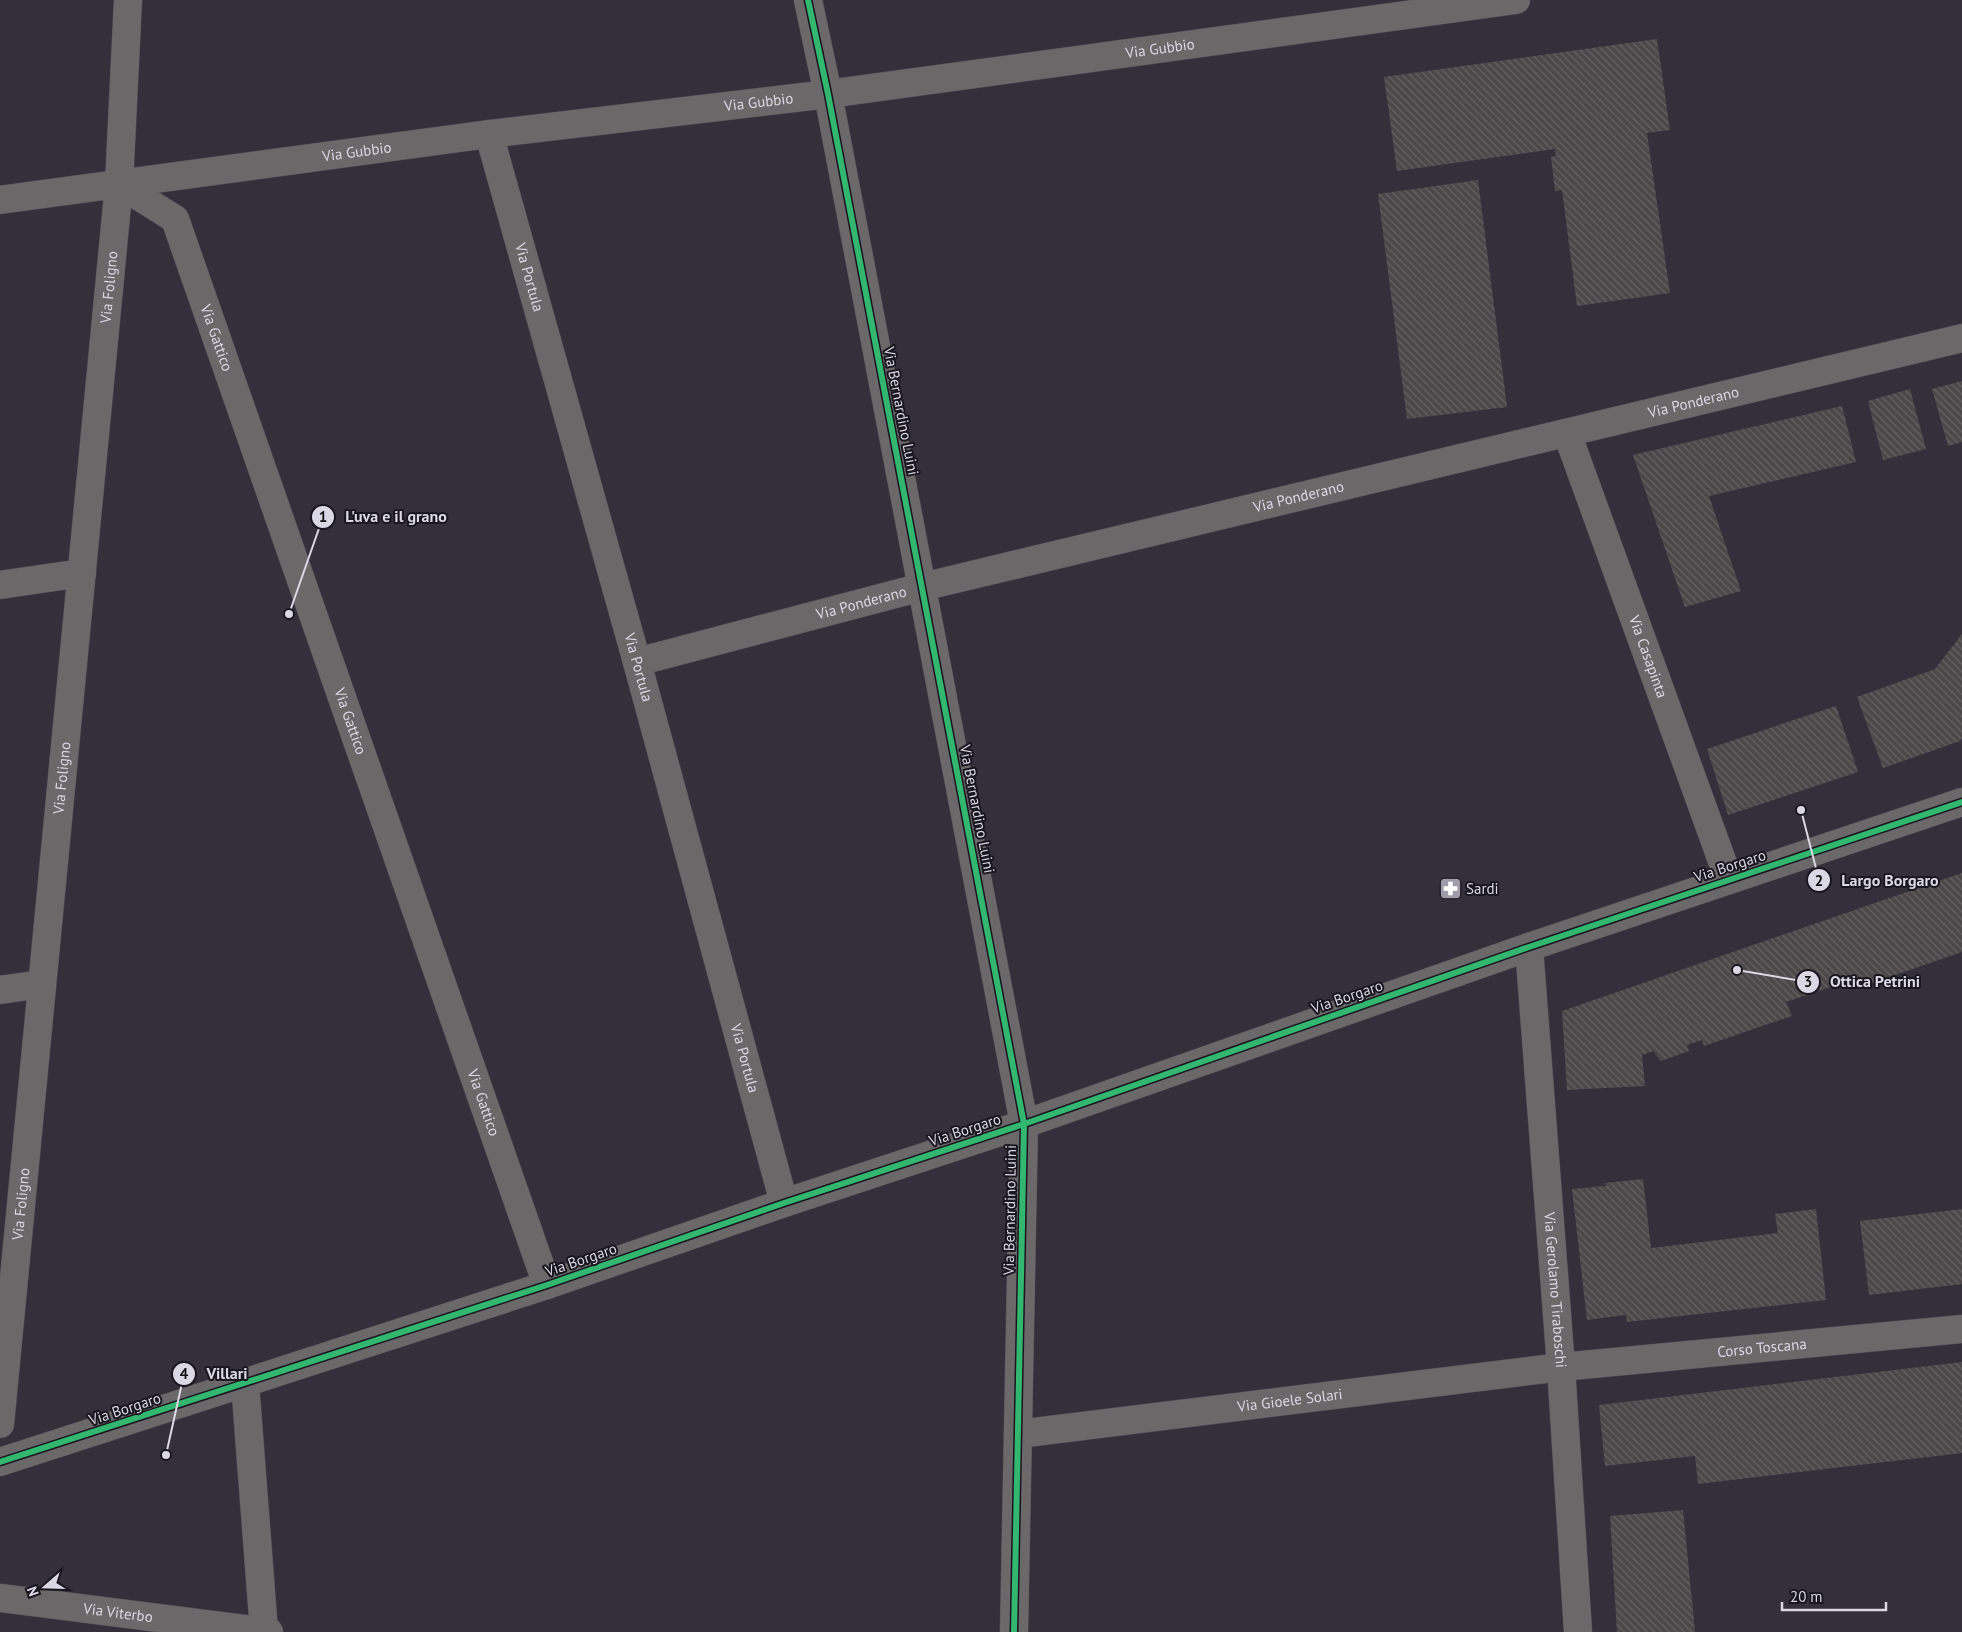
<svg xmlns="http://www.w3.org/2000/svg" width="1962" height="1632" viewBox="0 0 1962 1632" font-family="'PT Sans',sans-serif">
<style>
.building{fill:url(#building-back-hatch)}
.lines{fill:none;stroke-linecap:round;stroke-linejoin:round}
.minor-casing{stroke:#4f4c55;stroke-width:29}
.minor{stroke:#6b686a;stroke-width:28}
.cycleway-casing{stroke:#18161f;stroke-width:9}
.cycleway{stroke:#33b770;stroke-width:6}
.labels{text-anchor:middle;stroke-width:4;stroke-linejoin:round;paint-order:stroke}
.street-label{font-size:15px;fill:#dbd8e5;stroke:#18161f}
.poi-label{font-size:15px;fill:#dbd8e5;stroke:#18161f;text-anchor:start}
.leader{fill:none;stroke:#dbd8e5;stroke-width:2}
.callout-dot{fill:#dbd8e5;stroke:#18161f;stroke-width:2}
.mark-label{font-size:15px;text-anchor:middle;font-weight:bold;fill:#111}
.callout-label{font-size:16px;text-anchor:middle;font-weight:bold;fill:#dbd8e5;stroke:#18161f;stroke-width:4;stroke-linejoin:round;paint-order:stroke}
</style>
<defs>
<pattern id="building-back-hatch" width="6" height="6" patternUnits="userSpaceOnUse" patternTransform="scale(1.25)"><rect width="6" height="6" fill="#4c484a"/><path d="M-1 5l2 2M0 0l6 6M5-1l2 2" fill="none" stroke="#656264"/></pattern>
</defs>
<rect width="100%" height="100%" fill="#33303b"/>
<g class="building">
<polygon points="1657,39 1670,130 1647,133 1670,293 1577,306 1562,190 1555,191 1551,157 1556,156 1555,149 1397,171 1384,77"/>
<polygon points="1478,180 1507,407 1407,419 1378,194"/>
<polygon points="1962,381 1962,442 1948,446 1932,389"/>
<polygon points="1910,389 1926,449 1883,460 1868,401"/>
<polygon points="1842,406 1856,462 1709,496 1741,591 1685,607 1633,455"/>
<polygon points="1962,634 1962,738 1960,741 1883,768 1857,697 1935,669"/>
<polygon points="1836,706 1858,772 1728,815 1707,749"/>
<polygon points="1962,873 1962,952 1857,988 1854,979 1786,1002 1792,1016 1704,1046 1702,1040 1687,1045 1689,1051 1661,1061 1653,1051 1642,1055 1645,1086 1567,1090 1562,1011"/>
<polygon points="1643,1179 1651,1248 1778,1233 1775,1214 1816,1209 1826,1300 1627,1322 1626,1315 1587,1320 1572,1189 1606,1186 1605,1183"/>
<polygon points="1962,1209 1962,1284 1869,1295 1860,1221"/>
<polygon points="1962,1362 1962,1453 1698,1484 1695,1456 1605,1466 1599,1405"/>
<polygon points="1683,1510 1695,1632 1617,1632 1610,1516"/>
</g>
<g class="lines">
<defs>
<g id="minor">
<polyline points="808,0 828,94 1024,1124 1014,1632"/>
<path id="s1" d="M489,134L637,662L784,1203"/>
<path id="s2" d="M119,184L175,219L547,1285"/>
<path id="s3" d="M0,200L489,134L828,94L1516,0"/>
<path id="s4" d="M1567,433L1729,880"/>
<polyline points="0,585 82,573"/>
<path id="s5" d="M637,662L922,587L1962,338"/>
<path id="s6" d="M1529,947L1561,1367L1578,1632"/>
<polyline points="0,990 42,984"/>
<polyline points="245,1383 264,1631"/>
<path id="s7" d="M0,1424L119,184L128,0"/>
<path id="s8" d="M1018,1434L1561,1367L1962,1329"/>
<polyline points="0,1462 547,1285 784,1203 1024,1124 1529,947 1962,802"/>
<path id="s9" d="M0,1598L269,1632"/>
</g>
</defs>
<use href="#minor" class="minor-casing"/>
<use href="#minor" class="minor"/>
<defs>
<g id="cycleway">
<polyline points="808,0 828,94 1024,1124 1014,1632"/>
<polyline points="0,1462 547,1285 784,1203 1024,1124 1529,947 1962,802"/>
</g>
</defs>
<use href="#cycleway" class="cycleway-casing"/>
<use href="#cycleway" class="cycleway"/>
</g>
<defs>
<symbol id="pharmacy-square" viewBox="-11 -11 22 22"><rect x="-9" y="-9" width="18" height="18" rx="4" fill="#a09daa" stroke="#18161f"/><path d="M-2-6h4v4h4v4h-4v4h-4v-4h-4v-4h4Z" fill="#fff"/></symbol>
</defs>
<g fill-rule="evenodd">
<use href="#pharmacy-square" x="1438" y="876" width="25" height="25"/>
</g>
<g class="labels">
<g class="street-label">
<text dy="5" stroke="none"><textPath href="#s3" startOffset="1170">Via Gubbio</textPath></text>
<text dy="5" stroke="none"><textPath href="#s3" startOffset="765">Via Gubbio</textPath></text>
<text dy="5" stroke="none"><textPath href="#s3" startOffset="360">Via Gubbio</textPath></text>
<text dy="5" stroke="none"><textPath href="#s1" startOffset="149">Via Portula</textPath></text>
<text dy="5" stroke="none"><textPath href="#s7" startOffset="1142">Via Foligno</textPath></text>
<text dy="5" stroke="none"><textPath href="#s2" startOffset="192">Via Gattico</textPath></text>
<text dy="5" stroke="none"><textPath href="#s5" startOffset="1088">Via Ponderano</textPath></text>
<text transform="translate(901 411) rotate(79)" y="5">Via Bernardino Luini</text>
<text dy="5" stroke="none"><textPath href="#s5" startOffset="682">Via Ponderano</textPath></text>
<text dy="5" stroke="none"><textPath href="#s5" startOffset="232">Via Ponderano</textPath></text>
<text dy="5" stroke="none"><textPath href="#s4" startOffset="238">Via Casapinta</textPath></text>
<text dy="5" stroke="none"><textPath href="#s1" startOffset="554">Via Portula</textPath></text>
<text dy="5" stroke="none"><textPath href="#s2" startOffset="598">Via Gattico</textPath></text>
<text dy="5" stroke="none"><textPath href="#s7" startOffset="649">Via Foligno</textPath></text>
<text transform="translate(977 809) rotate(79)" y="5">Via Bernardino Luini</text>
<text transform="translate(1730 866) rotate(-18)" y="5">Via Borgaro</text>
<text transform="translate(1347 997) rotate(-19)" y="5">Via Borgaro</text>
<text dy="5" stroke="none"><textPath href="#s1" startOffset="959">Via Portula</textPath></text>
<text dy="5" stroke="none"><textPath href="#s2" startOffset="1002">Via Gattico</textPath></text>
<text transform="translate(965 1130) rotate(-18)" y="5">Via Borgaro</text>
<text dy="5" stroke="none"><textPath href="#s7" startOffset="221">Via Foligno</textPath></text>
<text transform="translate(1010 1210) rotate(-89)" y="5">Via Bernardino Luini</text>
<text transform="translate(581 1260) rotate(-19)" y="5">Via Borgaro</text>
<text dy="5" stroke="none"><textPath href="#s6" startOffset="344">Via Gerolamo Tiraboschi</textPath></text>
<text dy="5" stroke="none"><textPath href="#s8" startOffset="749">Corso Toscana</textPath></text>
<text dy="5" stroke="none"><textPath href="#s8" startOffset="274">Via Gioele Solari</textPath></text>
<text transform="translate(125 1409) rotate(-18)" y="5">Via Borgaro</text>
<text dy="5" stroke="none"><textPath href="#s9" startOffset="119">Via Viterbo</textPath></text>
</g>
<g class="poi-label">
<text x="1466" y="894">Sardi</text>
</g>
</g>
<path class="leader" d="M289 614L323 517M1801 810L1819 880M1737 970L1808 982M166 1455L184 1374"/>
<g class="callout-dot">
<circle cx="289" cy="614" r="5"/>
<circle cx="1801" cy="810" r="5"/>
<circle cx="1737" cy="970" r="5"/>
<circle cx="166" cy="1455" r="5"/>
<circle cx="323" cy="517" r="12"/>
<circle cx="1819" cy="880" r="12"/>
<circle cx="1808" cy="982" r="12"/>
<circle cx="184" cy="1374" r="12"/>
</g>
<g class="mark-label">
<text x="323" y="522">1</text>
<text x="1819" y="886">2</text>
<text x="1808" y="987">3</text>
<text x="184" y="1379">4</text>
</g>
<g class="callout-label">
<text x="396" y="522">L'uva e il grano</text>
<text x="1890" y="886">Largo Borgaro</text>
<text x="1875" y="987">Ottica Petrini</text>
<text x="227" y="1379">Villari</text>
</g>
<g transform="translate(45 1587) rotate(250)" stroke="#18161f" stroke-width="4" paint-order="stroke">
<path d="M0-4L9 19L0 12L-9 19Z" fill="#dbd8e5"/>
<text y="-8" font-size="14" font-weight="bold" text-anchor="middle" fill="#dbd8e5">N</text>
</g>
<path d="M1782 1602v8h104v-8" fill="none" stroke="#dbd8e5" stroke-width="2.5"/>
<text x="1790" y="1602" font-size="15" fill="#dbd8e5" stroke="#18161f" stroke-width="4" paint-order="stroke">20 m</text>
</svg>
